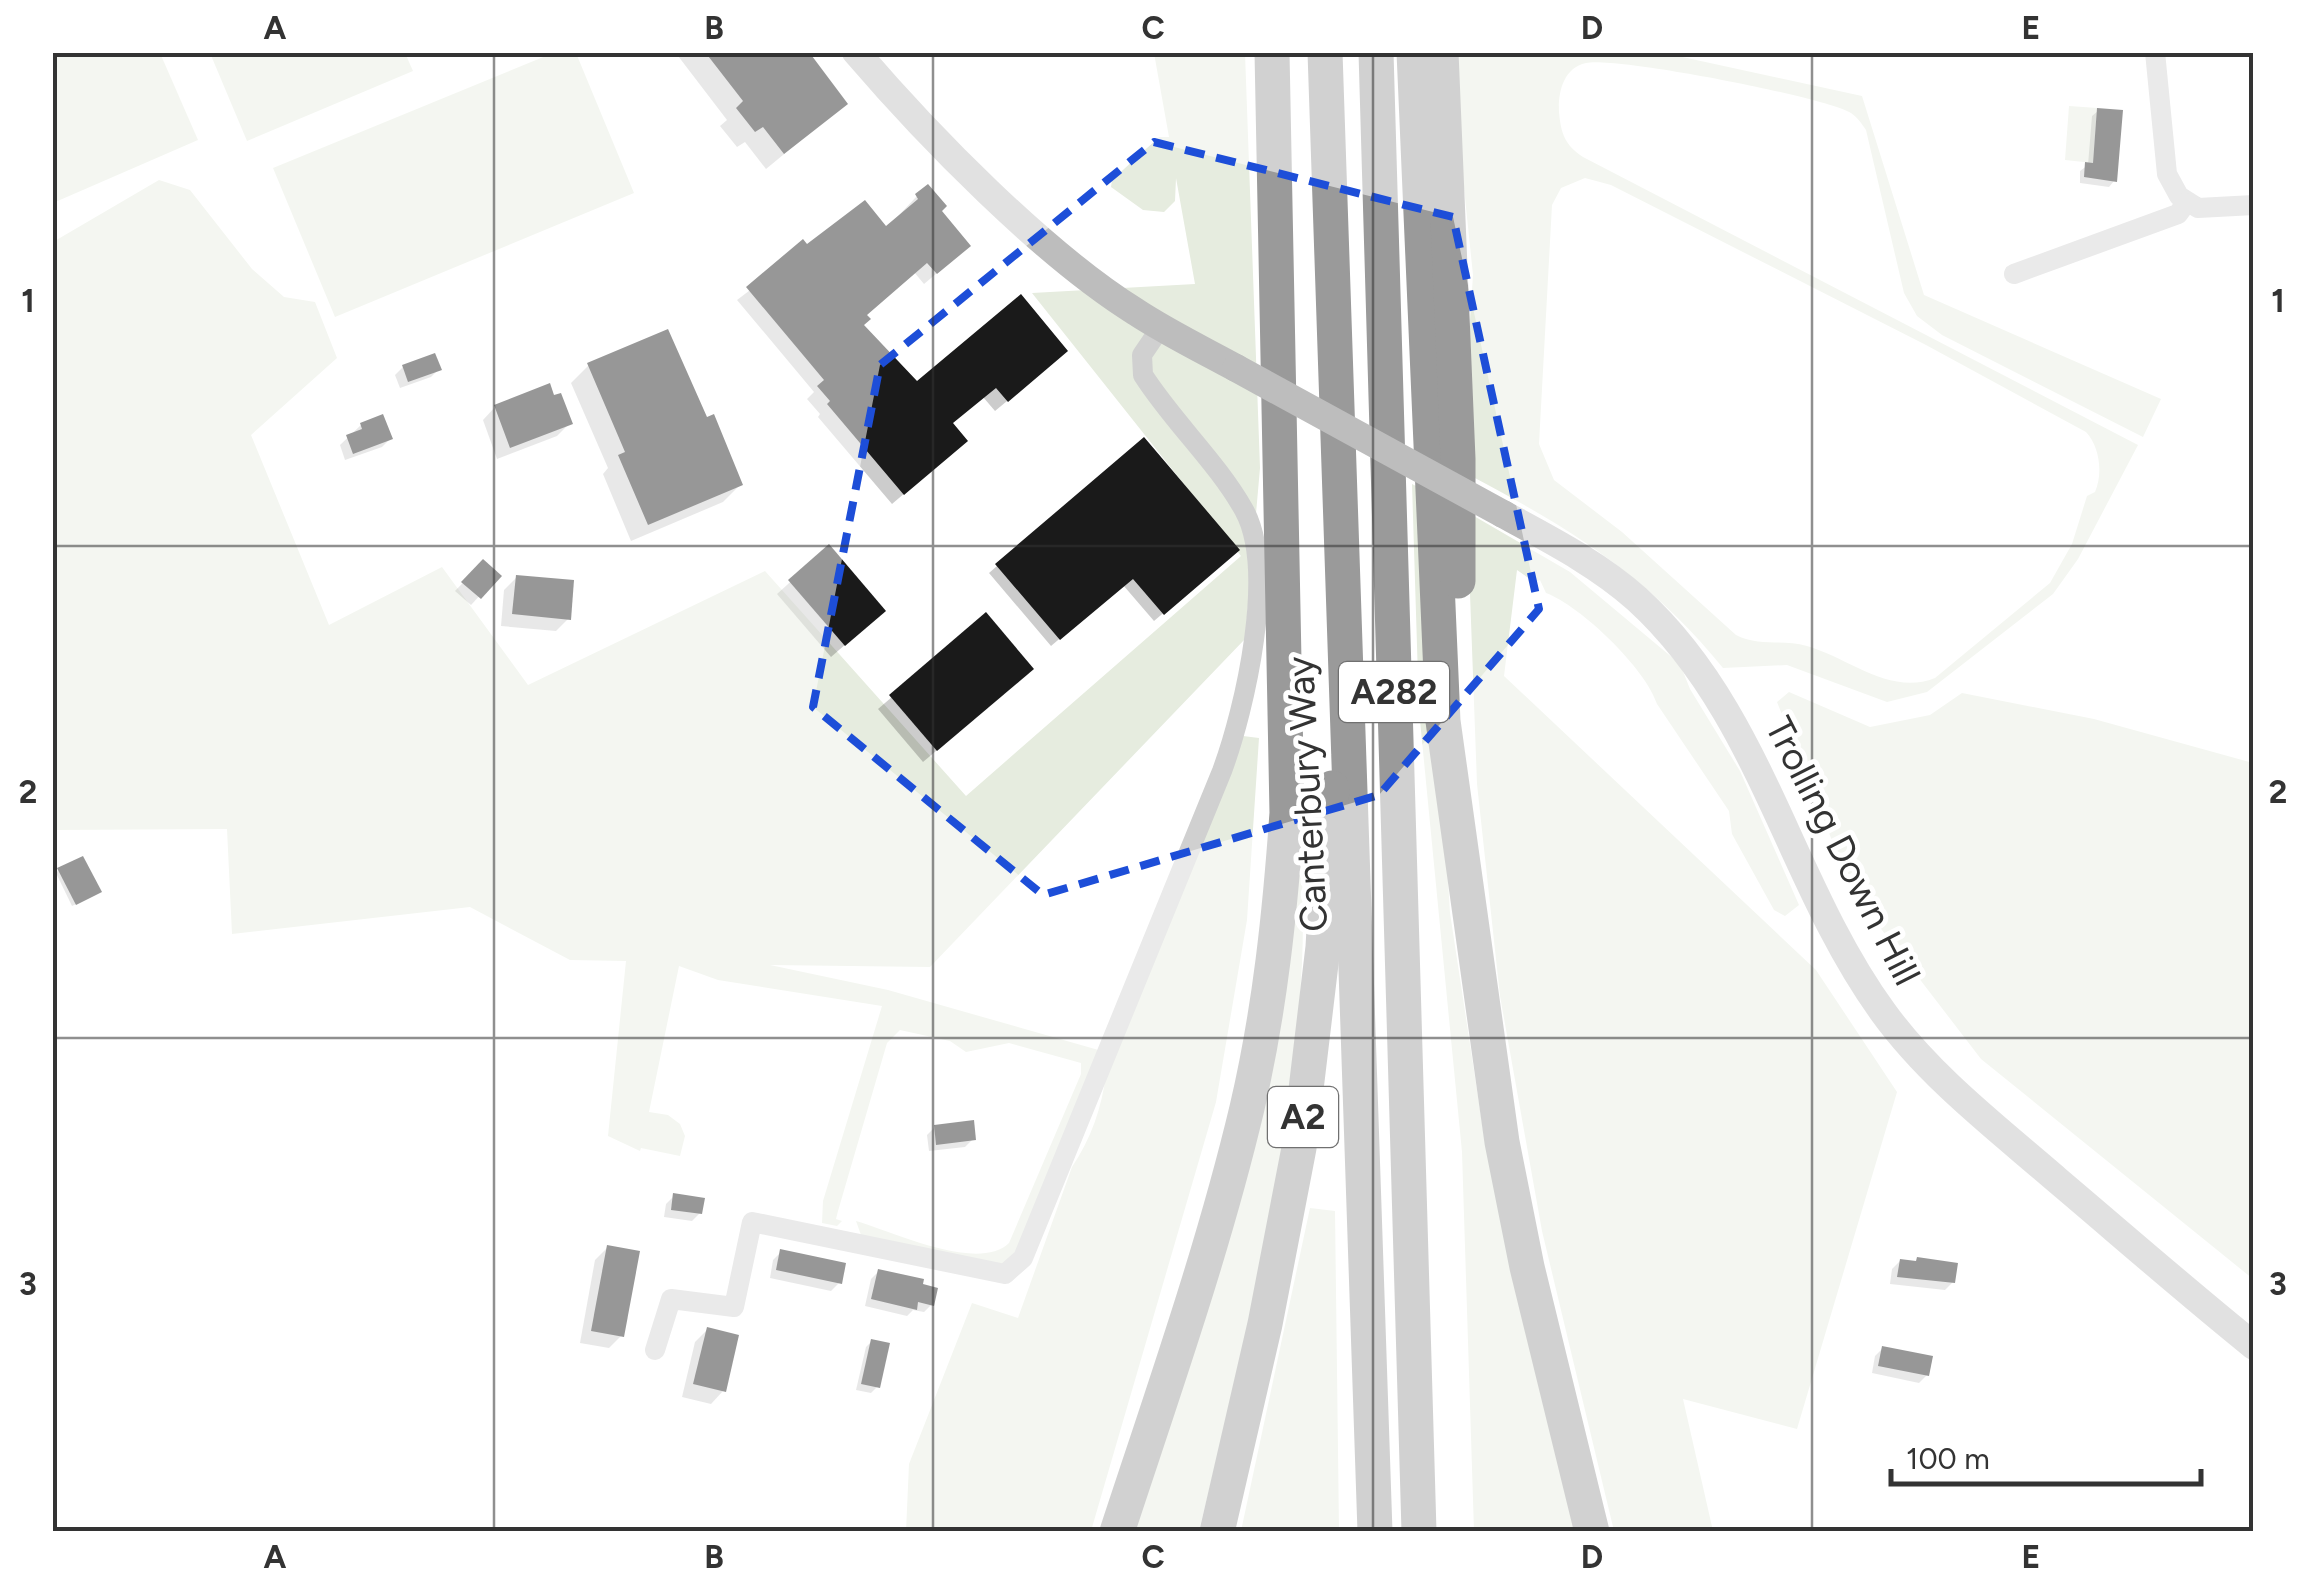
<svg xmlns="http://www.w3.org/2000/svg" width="2306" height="1584" viewBox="0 0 2306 1584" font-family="Figtree,sans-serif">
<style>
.green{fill:#e6ecdf;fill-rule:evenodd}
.shadow{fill:#0003}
.building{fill:#1a1a1a}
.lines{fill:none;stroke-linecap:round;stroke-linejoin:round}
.street{stroke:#d0d0d0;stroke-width:20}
.secondary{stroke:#bdbdbd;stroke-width:28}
.highway{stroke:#9a9a9a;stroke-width:35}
.secondary-bridge{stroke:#bdbdbd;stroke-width:28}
.marked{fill:none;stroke:#1d4ed8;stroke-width:8;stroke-dasharray:20 12;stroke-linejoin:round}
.grid{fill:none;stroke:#333;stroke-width:2.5;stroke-opacity:0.55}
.labels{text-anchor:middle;stroke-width:10;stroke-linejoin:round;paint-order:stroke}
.shield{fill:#fff;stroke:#707070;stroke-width:2.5}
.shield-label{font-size:35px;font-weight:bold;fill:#333}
.street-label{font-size:38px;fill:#333;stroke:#fff}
.neatline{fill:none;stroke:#333;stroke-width:4}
.grid-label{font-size:32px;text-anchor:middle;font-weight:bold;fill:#333}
</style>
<rect width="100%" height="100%" fill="#fff"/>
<g class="green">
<polygon points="53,52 160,53 198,140 53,203"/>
<polygon points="210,53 405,53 413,71 247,141"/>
<polygon points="553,53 576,53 634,193 335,317 273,168"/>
<path d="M1154,53H1245L1260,468L1245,639L930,967L770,965L888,990L1102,1051L1020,1247L1002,1265L861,1235L856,1221C891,1231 978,1273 1009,1243L1081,1074V1063L1009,1043L966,1052L950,1041L900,1030L887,1043L838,1211L836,1219L842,1221L837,1226L822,1223L823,1201L882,1006L718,980L679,966L649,1112L668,1115L680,1124L685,1136L680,1156L641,1148L640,1151L608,1136L626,961L570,960L470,907L232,934L227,829L53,830V242L159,180L190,190L252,269L284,297L315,302L337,358L251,435L329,625L442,567L528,685L765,571L966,796L1241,556L1032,293L1195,284L1176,178L1175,201L1164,212L1143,210L1111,187L1112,180L1159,137H1169Z"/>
<path d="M1450,53H1664L1862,96L1924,295L2161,399L2143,437L1942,335L1917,316L1904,293L1866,130C1862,124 1857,117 1851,113C1826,97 1614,56 1586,63C1563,68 1558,93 1559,112C1561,134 1565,145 1583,157L2138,445L2078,559L2053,594L1927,692L1887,702L1787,665L1723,668C1650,578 1573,530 1473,477L1469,335L1473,275ZM1585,178L1611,185L1926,345L2086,432C2100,447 2103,474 2095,492L2087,496L2072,544L2050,583L1935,678C1890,696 1849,658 1807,646C1783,639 1759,647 1736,635L1622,532L1554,480L1539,444L1552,205L1561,188Z"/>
<polygon points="2069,106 2097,108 2093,163 2065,160"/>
<polygon points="1412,484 1424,490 1450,913 1484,1136 1576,1531 1474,1531 1462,1152 1419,710"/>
<path d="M1467,512L1570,572L1680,664L1690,689L1740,771L1799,905L1785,916L1774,910L1732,834L1729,811L1657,704C1646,669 1581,606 1546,593L1540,580L1534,582L1517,570L1504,676L1816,970L1897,1092L1797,1429L1683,1399L1713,1531H1614L1542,1231L1500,996L1477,784Z"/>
<polygon points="1789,692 1870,727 1930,715 1962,693 2094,719 2253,763 2253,1279 1981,1059 1852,891 1777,702"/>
<path d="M1243,736L1259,738L1247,920L1216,1102L1091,1531L906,1532L909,1464L972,1303L1018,1318L1072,1167C1091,1139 1102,1107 1106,1074Z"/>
<path d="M1302,841C1302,882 1304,923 1302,963C1293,1155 1244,1346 1199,1531L1133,1532Z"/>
<polygon points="1310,1208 1335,1211 1339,1531 1241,1531"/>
</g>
<g class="shadow">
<polygon points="675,52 806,52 845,104 766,169 745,142 737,147 720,126 727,120"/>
<polygon points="2098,111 2114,181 2109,187 2080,183 2080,171 2088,165 2092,116"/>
<polygon points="917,196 939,211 956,257 924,284 914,272 864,315 861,325 917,385 1054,362 995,411 983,397 950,424 953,452 892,504 818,417 820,414 807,399 814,392 737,300 807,247 886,229"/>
<polygon points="589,365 705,421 740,485 723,502 631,541 603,474 608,468 571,383"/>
<polygon points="403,367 439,369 431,377 400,388 395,375"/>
<polygon points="495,407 570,423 557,436 497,459 483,420"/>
<polygon points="361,425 390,439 382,447 345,460 340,445"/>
<polygon points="828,548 870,623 831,657 777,594"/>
<polygon points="1229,557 1154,621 1123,585 1051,646 989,573 997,566"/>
<polygon points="483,562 498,576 471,605 455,591"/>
<polygon points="517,577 568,619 556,631 501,626 504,590"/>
<polygon points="986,616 1019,681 923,762 878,709"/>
<polygon points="59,870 95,895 72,906 56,873"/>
<polygon points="935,1127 973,1139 965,1147 929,1151 927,1135"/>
<polygon points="674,1196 700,1213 692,1221 664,1217 666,1204"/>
<polygon points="608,1247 621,1336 609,1348 580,1343 595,1260"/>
<polygon points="781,1252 839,1283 831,1291 770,1278 773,1260"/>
<polygon points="1900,1261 1953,1282 1945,1290 1890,1284 1892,1269"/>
<polygon points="879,1271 931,1305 924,1312 913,1310 907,1316 865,1306 871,1279"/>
<polygon points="707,1330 723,1391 711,1404 682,1397 695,1342"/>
<polygon points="872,1341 877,1387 871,1393 856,1390 866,1347"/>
<polygon points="1883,1348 1927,1375 1919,1383 1872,1373 1875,1356"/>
</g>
<g class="building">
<polygon points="705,52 809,52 848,104 784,154 763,127 755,132 736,108 743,101"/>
<polygon points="2097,108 2123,110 2117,182 2084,177 2085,162 2093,163"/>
<polygon points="928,184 947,206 942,211 971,246 937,274 927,263 867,315 871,319 864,325 917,381 1021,294 1068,351 1008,402 996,388 953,423 968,441 904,495 827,404 830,401 817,386 824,380 746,287 803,239 807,244 865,200 886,226 918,199 915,194"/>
<polygon points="668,329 707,417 714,414 743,485 648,525 618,455 625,452 587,363"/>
<polygon points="435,353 442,370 408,382 402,365"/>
<polygon points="550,383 554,395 561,393 573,424 510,448 494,405"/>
<polygon points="383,414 393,439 353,454 346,435 362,429 360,423"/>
<polygon points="1144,437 1240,550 1164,615 1133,579 1060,640 995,564"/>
<polygon points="829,544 886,611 845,646 788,580"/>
<polygon points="483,559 502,576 481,599 461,582"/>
<polygon points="516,575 574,580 571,620 512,614"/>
<polygon points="986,612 1034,669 937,751 889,695"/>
<polygon points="83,856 102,892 76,905 57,868"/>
<polygon points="974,1120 976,1140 936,1145 934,1125"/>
<polygon points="673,1193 705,1198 702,1214 671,1210"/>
<polygon points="607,1245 640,1251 624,1337 591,1331"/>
<polygon points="780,1249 846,1263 842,1284 776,1270"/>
<polygon points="1917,1257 1958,1263 1955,1283 1897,1277 1900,1259 1916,1261"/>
<polygon points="878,1269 924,1279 923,1284 938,1288 934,1306 918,1302 917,1310 871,1299"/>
<polygon points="707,1327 739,1335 726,1392 693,1384"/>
<polygon points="871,1339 890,1343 880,1388 861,1384"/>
<polygon points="1882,1346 1933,1356 1929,1376 1878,1366"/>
</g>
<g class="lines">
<g class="street">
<polyline points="2155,52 2167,174 2179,196 2198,208 2254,205"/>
<polyline points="2014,274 2178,214 2186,203"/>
<path d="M655,1350L671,1299L734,1307L752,1222L1005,1274L1023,1258L1222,771C1245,709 1277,570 1244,510C1217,462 1173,422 1143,375L1142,355L1161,327"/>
</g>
<g class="secondary">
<path d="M856,52C928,136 1043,254 1136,312C1168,333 1203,350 1236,368"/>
<path d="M1503,514C1549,539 1598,564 1637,599C1761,712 1788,881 1883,1012C1930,1077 1997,1128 2057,1180C2122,1235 2187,1292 2254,1346"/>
</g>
<g class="highway">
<polyline points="1325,52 1375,1532"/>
<polyline points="1376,52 1419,1532"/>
<polyline points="1414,52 1443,721 1502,1142 1527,1267 1592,1532"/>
<polyline points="1441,52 1458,459 1458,581"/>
<path d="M1117,1532C1163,1392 1213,1251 1247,1108C1270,1010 1280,912 1287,813L1272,52"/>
<polyline points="1217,1532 1265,1324 1299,1148 1323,947 1332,788"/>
</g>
<polyline class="secondary-bridge" points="1236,368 1503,514"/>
</g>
<path d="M0 0H2306V1584H0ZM1154,142L1453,217L1539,609L1379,795L1043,895L813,707L880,365Z" fill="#fff" fill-opacity=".55" fill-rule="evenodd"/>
<path class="marked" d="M1154,142L1453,217L1539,609L1379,795L1043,895L813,707L880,365Z"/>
<path class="grid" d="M494,52V1532M933,52V1532M1373,52V1532M1812,52V1532M52,546H2254M52,1038H2254"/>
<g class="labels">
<g class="shield">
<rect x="1339" y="662" width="110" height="60" rx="8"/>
<rect x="1268" y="1087" width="70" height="60" rx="8"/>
</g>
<g class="shield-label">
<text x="1394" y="704">A282</text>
<text x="1303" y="1129">A2</text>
</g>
<g class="street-label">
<text transform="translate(1307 794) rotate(-93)" y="13">Canterbury Way</text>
<text transform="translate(1843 851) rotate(63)" y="13">Trolling Down Hill</text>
</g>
</g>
<rect width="2306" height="1584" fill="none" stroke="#ffffff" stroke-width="110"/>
<path d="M1891 1469v15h310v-15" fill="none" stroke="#333333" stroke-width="5"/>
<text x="1906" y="1469" font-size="30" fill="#333333" stroke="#ffffff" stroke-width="8" paint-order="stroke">100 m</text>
<rect x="55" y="55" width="2196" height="1474" class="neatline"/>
<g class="grid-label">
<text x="275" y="39">A</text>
<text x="714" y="39">B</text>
<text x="1153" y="39">C</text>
<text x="1592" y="39">D</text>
<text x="2031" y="39">E</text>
<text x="28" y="312">1</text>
<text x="2278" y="312">1</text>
<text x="28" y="803">2</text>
<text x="2278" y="803">2</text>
<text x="28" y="1295">3</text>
<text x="2278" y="1295">3</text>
<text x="275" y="1568">A</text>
<text x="714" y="1568">B</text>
<text x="1153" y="1568">C</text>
<text x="1592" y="1568">D</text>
<text x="2031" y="1568">E</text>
</g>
</svg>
